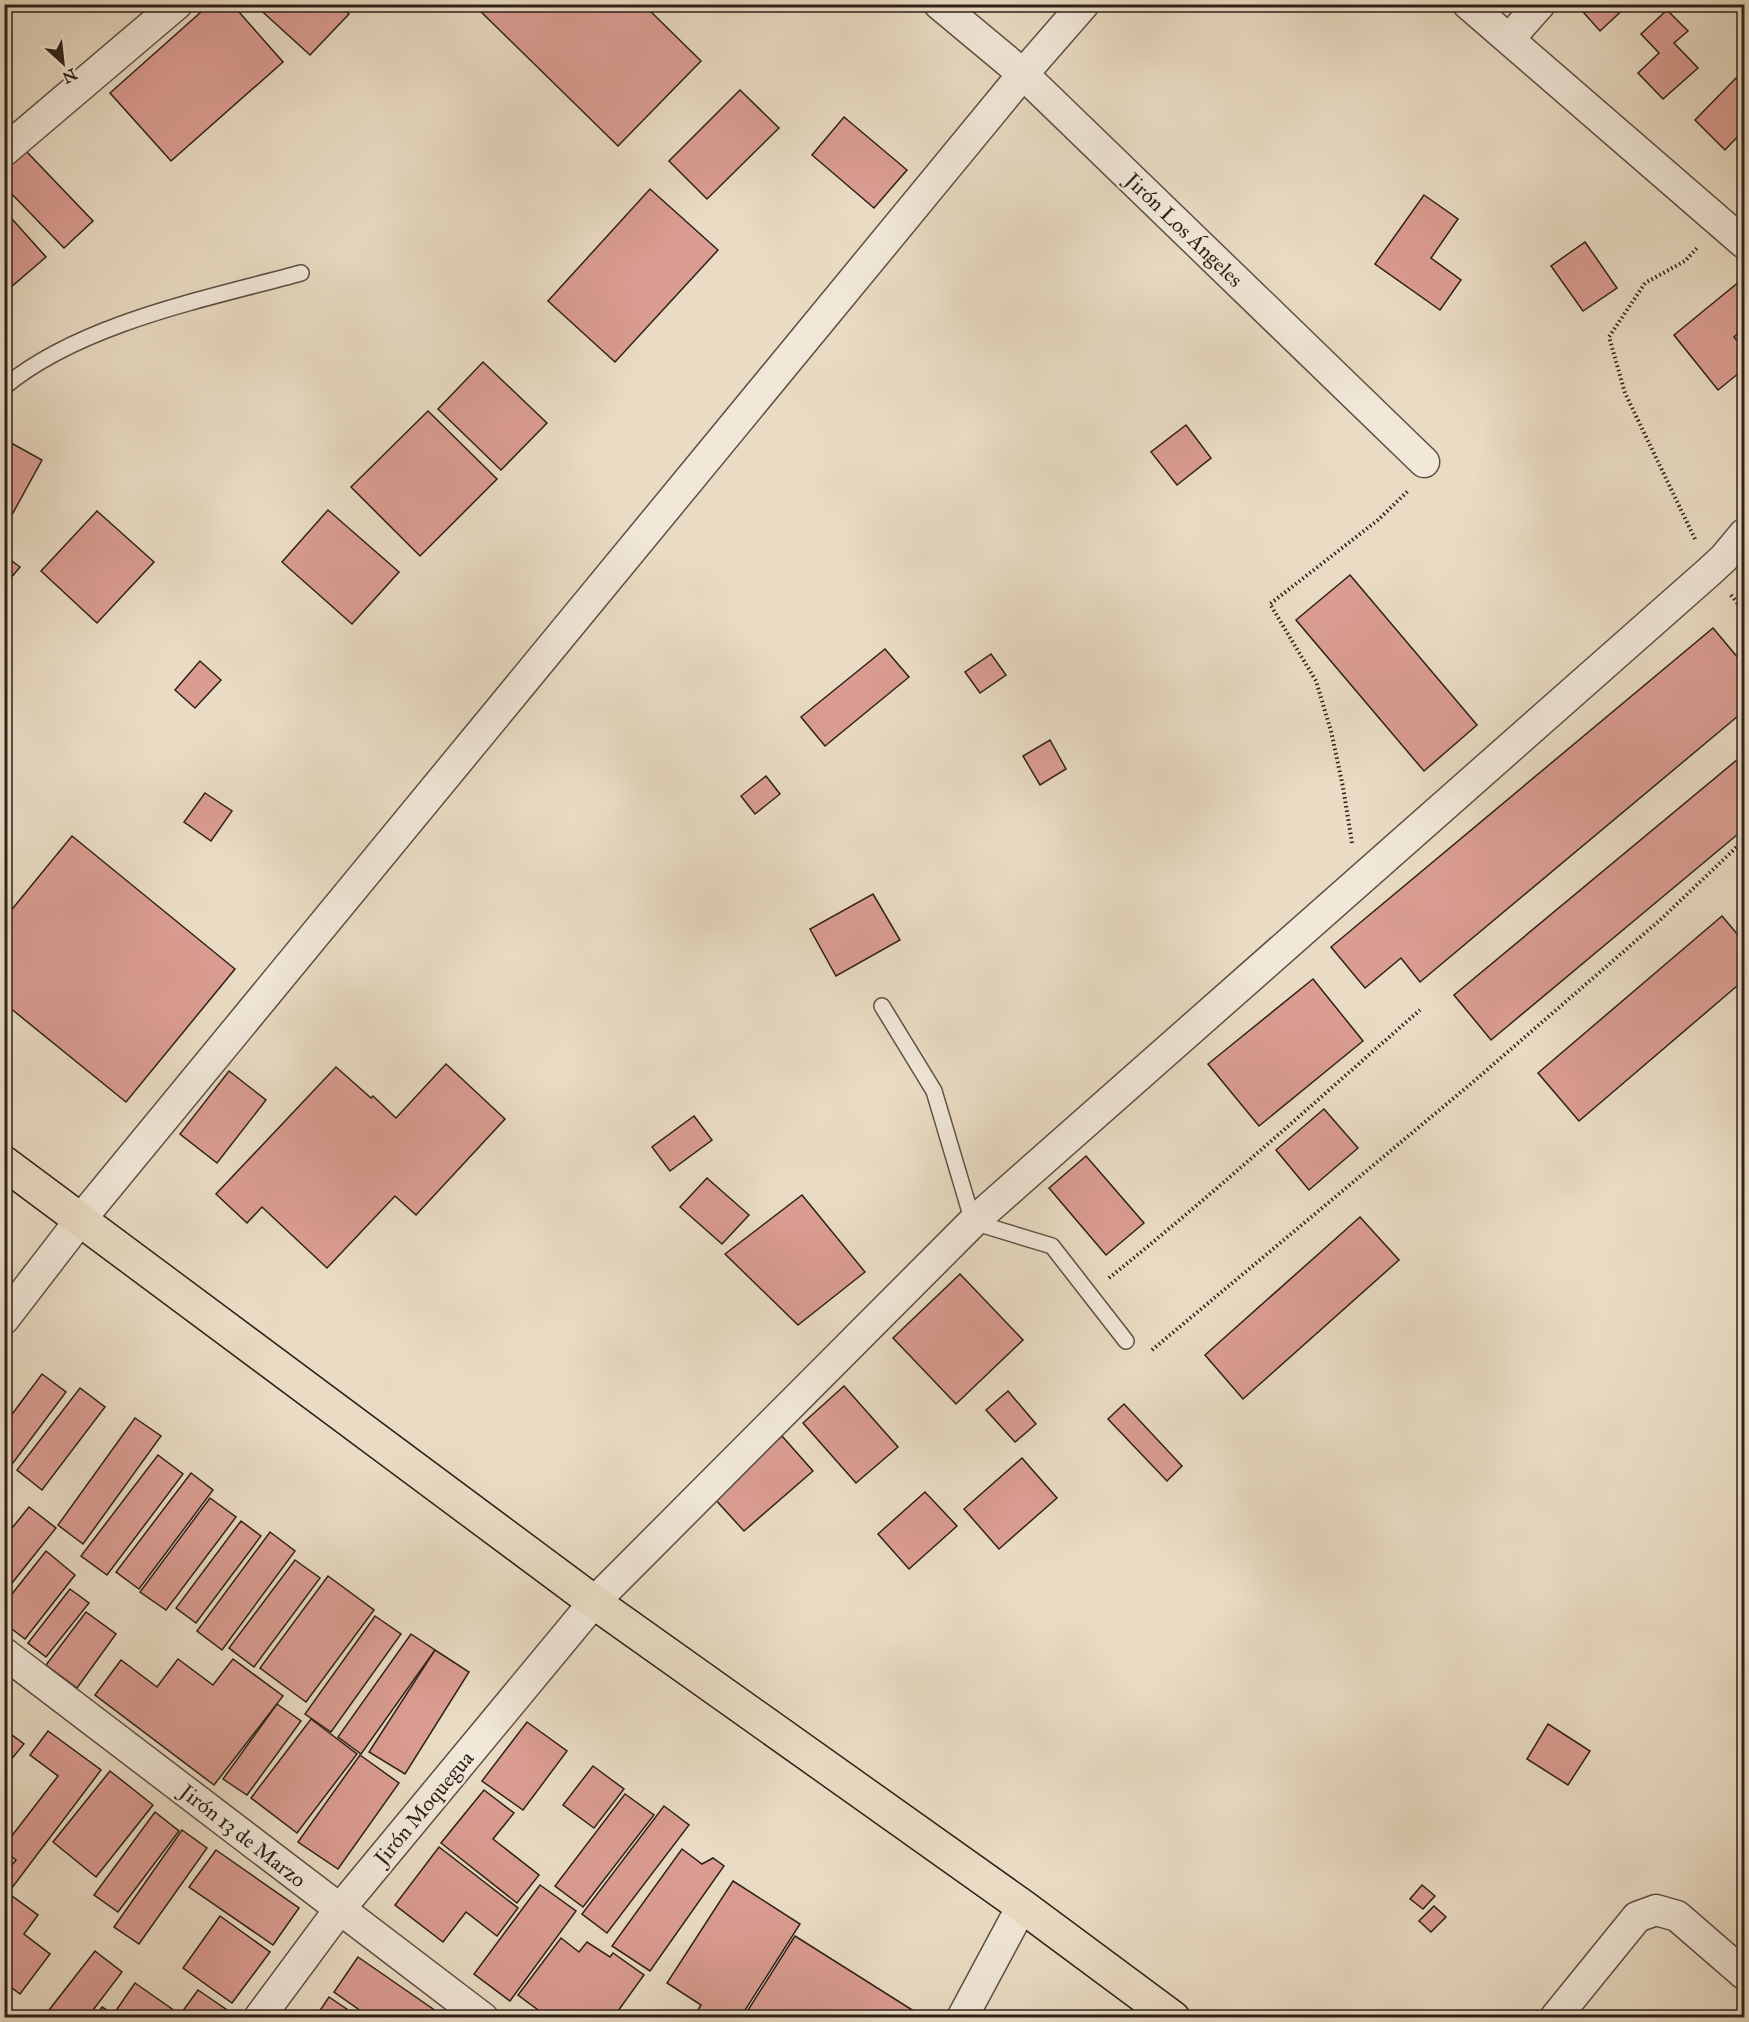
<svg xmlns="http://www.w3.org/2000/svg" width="1749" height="2022" viewBox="0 0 1749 2022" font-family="'IM FELL Great Primer',serif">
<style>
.building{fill:#db9d92;stroke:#2e211a;stroke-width:1.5}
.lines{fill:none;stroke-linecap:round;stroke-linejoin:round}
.lane-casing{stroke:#5d5044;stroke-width:18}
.street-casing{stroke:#5d5044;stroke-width:33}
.highway-casing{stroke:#2e211a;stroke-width:36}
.path{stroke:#2e211a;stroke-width:4;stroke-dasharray:1.5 3;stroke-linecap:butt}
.lane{stroke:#f1e8d9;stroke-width:15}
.street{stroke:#f1e8d9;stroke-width:30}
.highway{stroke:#eadcc4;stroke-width:33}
.labels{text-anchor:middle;stroke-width:5;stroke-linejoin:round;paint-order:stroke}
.street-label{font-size:21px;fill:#2e211a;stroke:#f1e8d9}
</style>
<rect width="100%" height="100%" fill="#eadcc4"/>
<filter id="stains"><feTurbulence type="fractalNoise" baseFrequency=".00333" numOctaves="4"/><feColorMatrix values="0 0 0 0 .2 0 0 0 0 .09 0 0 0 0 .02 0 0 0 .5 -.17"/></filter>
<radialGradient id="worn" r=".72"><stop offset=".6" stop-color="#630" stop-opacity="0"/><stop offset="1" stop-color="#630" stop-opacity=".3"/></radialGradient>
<g class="building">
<polygon points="210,4 232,4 283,62 171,161 110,93"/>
<polygon points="254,4 339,4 349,14 310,55"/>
<polygon points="473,4 643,4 701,61 618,146"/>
<polygon points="1576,4 1629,4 1600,31"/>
<polygon points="1667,10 1688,31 1674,43 1698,68 1663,99 1638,73 1659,53 1641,34"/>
<polygon points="1736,78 1744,87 1744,130 1725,150 1695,120"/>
<polygon points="740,90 779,128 707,199 669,161"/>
<polygon points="844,117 907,170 874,208 812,155"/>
<polygon points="26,151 93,221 64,248 4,186 4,171"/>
<polygon points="650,189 718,250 615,362 548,301"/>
<polygon points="1424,195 1458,219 1431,258 1461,280 1440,310 1375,264"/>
<polygon points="4,210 46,257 4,293"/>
<polygon points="1585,242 1617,288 1583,311 1551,266"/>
<polygon points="1740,281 1744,286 1744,328 1734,337 1744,349 1744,369 1718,390 1674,335"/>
<polygon points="483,362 547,423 501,470 438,409"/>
<polygon points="428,411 497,479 420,556 351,487"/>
<polygon points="1186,425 1211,458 1177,485 1151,452"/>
<polygon points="4,439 42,460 8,522 4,520"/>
<polygon points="328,510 399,572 352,624 282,562"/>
<polygon points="97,511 154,562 97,623 41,571"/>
<polygon points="4,555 20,567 4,586"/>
<polygon points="1350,575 1477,725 1424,771 1296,620"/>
<polygon points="1713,628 1744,665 1744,711 1420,982 1401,958 1365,988 1331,947"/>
<polygon points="885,649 909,677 825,746 801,717"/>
<polygon points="991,654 1006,675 980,693 965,672"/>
<polygon points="200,661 221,680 195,708 175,690"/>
<polygon points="1050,740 1066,769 1040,785 1023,756"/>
<polygon points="1744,754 1744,829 1491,1040 1454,995"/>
<polygon points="766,776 780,794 755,814 741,796"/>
<polygon points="205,793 232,811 211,841 184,822"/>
<polygon points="72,836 235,969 126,1102 4,1003 4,919"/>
<polygon points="873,894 900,940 836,976 810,929"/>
<polygon points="1722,916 1744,942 1744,980 1579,1121 1538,1073"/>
<polygon points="1313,979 1363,1041 1259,1126 1208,1064"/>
<polygon points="446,1064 505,1119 416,1215 395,1196 327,1268 262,1207 247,1223 216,1194 336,1067 371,1098 373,1096 396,1118"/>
<polygon points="229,1071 266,1100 217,1163 180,1134"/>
<polygon points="1324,1109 1358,1148 1309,1190 1276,1150"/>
<polygon points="694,1116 712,1140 670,1171 652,1147"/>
<polygon points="1086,1156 1144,1223 1106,1255 1049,1188"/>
<polygon points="707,1178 749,1215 722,1244 680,1207"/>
<polygon points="802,1195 865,1272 798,1325 725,1254"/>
<polygon points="1360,1217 1399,1260 1243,1399 1205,1355"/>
<polygon points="960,1274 1023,1340 956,1404 893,1338"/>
<polygon points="42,1374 66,1392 7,1471 4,1469 4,1425"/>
<polygon points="844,1386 898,1447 856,1483 803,1423"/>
<polygon points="80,1388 105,1407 42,1490 17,1470"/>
<polygon points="1008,1391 1036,1424 1015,1442 986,1410"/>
<polygon points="1124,1404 1182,1466 1167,1481 1108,1419"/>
<polygon points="135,1418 161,1436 83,1544 58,1525"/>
<polygon points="782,1436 813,1471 744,1531 713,1497"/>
<polygon points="158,1455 183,1474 107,1575 81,1556"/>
<polygon points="1022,1458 1057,1498 999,1549 964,1509"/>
<polygon points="191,1473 213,1490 139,1589 116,1572"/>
<polygon points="925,1492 957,1526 909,1569 878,1534"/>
<polygon points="210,1498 236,1517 166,1610 140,1592"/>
<polygon points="29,1507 56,1528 4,1593 4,1538"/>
<polygon points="241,1521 261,1536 196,1623 176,1608"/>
<polygon points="270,1532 295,1551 222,1650 197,1631"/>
<polygon points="46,1551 75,1575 25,1639 4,1623 4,1604"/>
<polygon points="295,1560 320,1578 254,1667 229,1648"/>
<polygon points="328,1576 374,1610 306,1702 260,1668"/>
<polygon points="70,1589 89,1603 46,1657 28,1643"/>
<polygon points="86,1612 116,1634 77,1688 46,1665"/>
<polygon points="375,1616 401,1634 331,1732 305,1714"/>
<polygon points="411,1634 435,1650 361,1754 338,1737"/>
<polygon points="435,1650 469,1672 405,1774 369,1752"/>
<polygon points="178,1659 213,1685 233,1659 283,1696 214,1785 95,1695 121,1660 157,1687"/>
<polygon points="277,1704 301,1721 247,1795 223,1779"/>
<polygon points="311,1719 357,1754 297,1833 251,1798"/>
<polygon points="527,1722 567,1751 523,1810 482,1781"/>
<polygon points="1548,1724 1590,1751 1568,1785 1527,1759"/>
<polygon points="4,1729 24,1744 4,1768"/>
<polygon points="48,1731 101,1770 8,1893 38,1915 24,1934 50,1954 20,1994 4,1982 4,1874 16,1860 4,1851 4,1846 58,1776 30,1755"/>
<polygon points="360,1755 399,1783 338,1869 298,1842"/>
<polygon points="593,1766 624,1789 594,1828 563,1805"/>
<polygon points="110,1771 153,1805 96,1877 53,1842"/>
<polygon points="484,1790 514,1813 493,1839 539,1875 517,1903 441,1843"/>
<polygon points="625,1794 654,1815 583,1907 555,1886"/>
<polygon points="664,1806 689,1825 607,1933 582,1914"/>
<polygon points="155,1812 179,1831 118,1912 94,1895"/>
<polygon points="182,1830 207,1848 139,1944 114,1927"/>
<polygon points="439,1847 518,1908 497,1936 466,1912 443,1942 395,1905"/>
<polygon points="682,1849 702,1864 713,1858 724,1866 650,1971 612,1946"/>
<polygon points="216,1850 299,1908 273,1945 189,1887"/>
<polygon points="733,1881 800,1924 740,2018 693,2018 701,2005 667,1983"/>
<polygon points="540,1885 576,1911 510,2001 474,1974"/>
<polygon points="1422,1885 1435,1896 1423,1909 1410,1899"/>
<polygon points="1434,1906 1446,1917 1431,1932 1419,1921"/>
<polygon points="220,1916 270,1952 232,2003 183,1968"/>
<polygon points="795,1936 925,2018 743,2018"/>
<polygon points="561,1938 579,1952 587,1942 610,1957 613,1953 644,1975 613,2018 549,2018 518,1995"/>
<polygon points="95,1951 122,1972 87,2018 51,2018 46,2014"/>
<polygon points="358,1957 446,2018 371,2018 334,1992"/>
<polygon points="135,1983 185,2018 128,2018 117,2009"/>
<polygon points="198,1990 230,2012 226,2018 190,2018 182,2012"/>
<polygon points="329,1997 360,2018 315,2018"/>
<polygon points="102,2007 119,2018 94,2018"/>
</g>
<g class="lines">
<defs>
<g id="lane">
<path d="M4,387C81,323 206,299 301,273"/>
<polyline points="882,1006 934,1091 973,1222 1052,1246 1126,1341"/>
</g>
<g id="street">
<polyline points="939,4 1023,74 1424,462"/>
<polyline points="1468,4 1744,243"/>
<polyline points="1509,39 1540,4"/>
<polyline points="4,151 177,4"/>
<polyline points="4,1319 81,1219 1023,74 1084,4"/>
<polyline points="4,1653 483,2018"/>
<polyline points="259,2018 339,1910 594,1602 973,1222 1710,571 1724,558 1744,534"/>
<polyline points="962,2018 1022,1906"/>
<polyline points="1555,2018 1637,1917 1656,1910 1677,1916 1744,1974"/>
</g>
<polyline id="highway" points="4,1163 594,1602 1022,1906 1173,2018"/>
</defs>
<use href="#lane" class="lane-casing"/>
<use href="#street" class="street-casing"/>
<use href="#highway" class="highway-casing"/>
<g class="path">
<polyline points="1695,539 1625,393 1609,337 1645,283 1685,261 1698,247"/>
<polyline points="1731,595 1744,611"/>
<polyline points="1352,843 1343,787 1331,731 1316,681 1270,604 1378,520 1409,490"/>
<path d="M1109,1278C1216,1192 1317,1100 1420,1010"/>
<polyline points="1152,1350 1473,1082 1660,920 1744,840"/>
</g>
<use href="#lane" class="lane"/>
<use href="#street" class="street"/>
<use href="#highway" class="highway"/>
</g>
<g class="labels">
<g class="street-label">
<text transform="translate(1184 230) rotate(44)" y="7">Jirón Los Ángeles</text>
<text transform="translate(424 1808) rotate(-50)" y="7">Jirón Moquegua</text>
<text transform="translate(243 1836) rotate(38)" y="7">Jirón 13 de Marzo</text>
</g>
</g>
<rect width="1749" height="2022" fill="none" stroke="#eadcc4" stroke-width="24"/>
<rect x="6" y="6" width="1737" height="2010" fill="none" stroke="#2e211a" stroke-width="3"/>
<rect x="12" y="12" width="1725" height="1998" fill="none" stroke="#2e211a" stroke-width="1.5"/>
<g transform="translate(63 63) rotate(153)" stroke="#f1e8d9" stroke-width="4.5" paint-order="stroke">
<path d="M0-4.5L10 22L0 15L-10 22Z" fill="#2e211a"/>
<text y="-9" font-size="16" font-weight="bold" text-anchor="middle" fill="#2e211a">N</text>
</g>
<rect width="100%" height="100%" filter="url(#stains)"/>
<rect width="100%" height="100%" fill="url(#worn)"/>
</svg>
